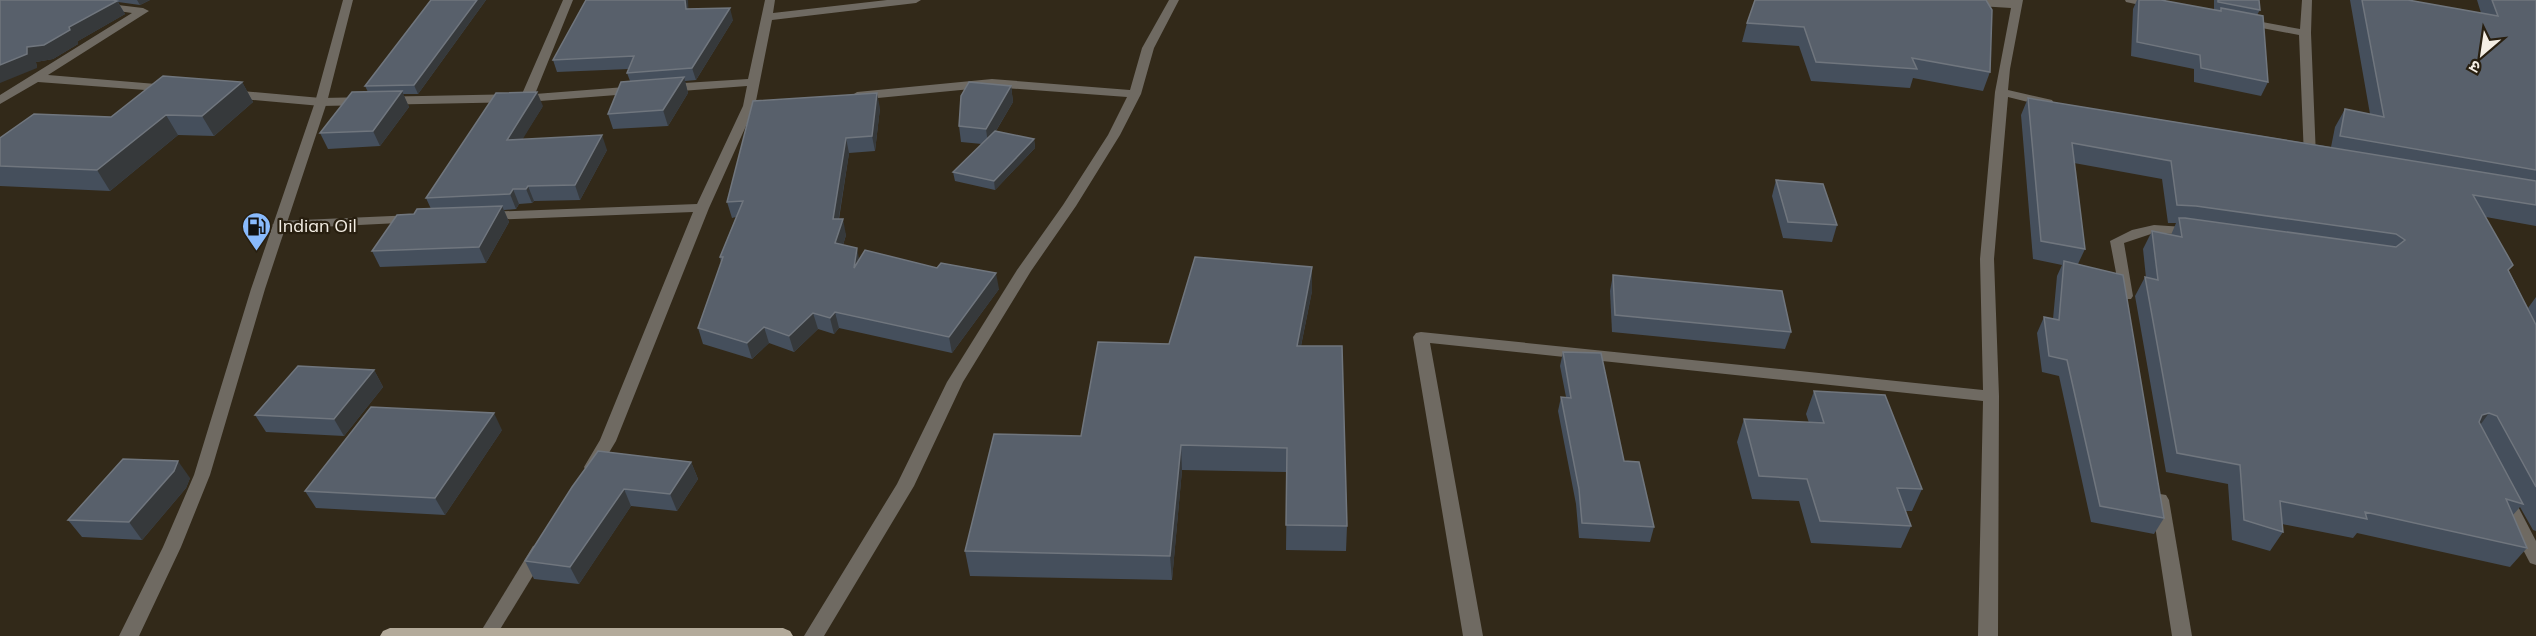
<svg xmlns="http://www.w3.org/2000/svg" width="2536" height="636" viewBox="0 0 2536 636" font-family="Mulish,'Noto Sans Devanagari',sans-serif">
<style>
.lines{fill:none;stroke-linecap:round;stroke-linejoin:round}
.minor{fill:#6f6a62;fill-rule:evenodd}
.tertiary{fill:#6f6a62;fill-rule:evenodd}
.primary{fill:#b3aa9a;fill-rule:evenodd}
.wall{fill:#454f5c}
.shaded-wall{fill:#36393b}
.building{fill:#58606b;stroke:#70767e;stroke-width:1.5}
.labels{text-anchor:middle;stroke-width:4.5;stroke-linejoin:round;paint-order:stroke}
.poi-label{font-size:18px;fill:#f4eee4;stroke:#281f10;text-anchor:start}
</style>
<rect width="100%" height="100%" fill="#322919"/>
<g class="lines">
<g class="minor">
<polygon points="563,0 573,0 535,94 638,86 644,90 642,93 527,102 321,106 230,98 224,94 230,90 321,98 522,94"/>
<polygon points="765,0 775,0 773,13 887,0 921,0 916,3 772,20 755,106 709,208 616,441 598,471 586,471 584,467 600,440 693,212 486,220 479,216 486,212 697,204 743,106 747,86 668,92 662,88 668,84 748,79"/>
<polygon points="1169,0 1179,0 1154,48 1141,94 1120,135 1076,206 1031,271 963,382 914,486 824,636 804,636 897,484 947,382 1017,270 1063,205 1108,135 1127,97 992,87 857,100 851,96 857,92 992,79 1130,90 1142,48"/>
<polygon points="1926,0 2023,0 2010,69 2008,90 2052,100 2054,103 2048,107 2008,97 1994,259 1999,396 1998,636 1978,636 1983,401 1430,343 1483,636 1463,636 1413,337 1416,333 1421,332 1983,390 1980,259 1995,92 2011,8 1931,3"/>
<polygon points="2125,0 2146,0 2160,5 2154,8 2126,2"/>
<polygon points="2302,0 2312,0 2311,33 2316,157 2310,161 2304,157 2299,35 2246,25 2240,22 2246,19 2300,29"/>
<polygon points="101,3 143,8 149,11 48,75 168,85 174,89 172,92 38,82 0,104 0,95 132,13 97,8 95,6"/>
<polygon points="414,215 421,219 419,222 279,229 272,225 279,221"/>
<polygon points="2154,225 2199,228 2201,231 2194,235 2154,233 2124,243 2133,296 2131,299 2121,299 2110,241 2132,230"/>
<polygon points="2505,492 2511,493 2536,541 2536,565 2530,563 2496,498 2499,493"/>
<polygon points="2160,494 2166,495 2169,500 2192,636 2172,636 2151,500 2154,495"/>
<polygon points="539,544 545,546 548,551 496,636 478,636 533,546"/>
</g>
<polygon class="tertiary" points="343,0 353,0 327,102 265,289 210,475 181,547 139,636 119,636 163,547 194,475 251,289 315,102"/>
<polygon class="primary" points="390,628 783,628 790,631 793,636 380,636 383,631"/>
</g>
<g class="wall">
<polygon points="0,0 150,0 140,5 118,2 125,14 78,41 78,44 53,59 36,62 37,68"/>
<polygon points="431,0 486,0 418,94 403,94 409,107 380,146 328,149 320,133 368,92 365,86"/>
<polygon points="1755,0 1990,72 1983,91 1913,78 1910,88 1811,81 1799,46 1742,42 1747,23"/>
<polygon points="2137,0 2161,0 2214,10 2214,0 2259,0 2260,10 2257,15 2268,82 2261,96 2194,82 2194,69 2131,56 2133,9"/>
<polygon points="2350,0 2408,0 2481,13 2477,0 2536,0 2536,226 2486,217 2509,271 2528,308 2536,297 2536,531 2533,530 2520,507 2513,515 2527,548 2510,567 2357,533 2353,538 2282,524 2283,532 2270,551 2232,540 2228,484 2166,472 2135,296 2145,277 2146,278 2143,249 2152,231 2171,235 2176,223 2168,223 2162,179 2074,163 2085,249 2078,264 2164,518 2154,534 2091,522 2059,376 2042,372 2037,333 2044,317 2053,319 2057,276 2062,265 2033,259 2021,115 2028,98 2331,147 2335,127 2345,109 2370,114"/>
<polygon points="689,9 733,20 696,80 685,81 688,93 668,126 613,129 608,114 630,81 627,73 629,69 557,72 553,60"/>
<polygon points="242,82 253,102 214,136 178,135 110,191 0,186 0,138 111,117"/>
<polygon points="1011,86 1013,102 996,131 1034,139 1035,148 995,190 955,181 953,172 982,144 961,142 959,126"/>
<polygon points="543,106 522,139 607,150 580,200 534,201 532,203 519,204 516,209 504,210 509,222 486,263 380,267 372,251 414,214 431,209 426,198"/>
<polygon points="880,108 875,151 849,153 839,219 846,235 843,245 859,260 999,289 952,353 839,328 834,334 818,329 794,352 769,343 752,359 703,344 698,328 721,263 720,257 736,217 732,218 727,202"/>
<polygon points="1776,180 1837,225 1832,242 1783,238 1772,196"/>
<polygon points="1613,275 1791,332 1785,349 1612,332 1610,291"/>
<polygon points="1312,291 1301,346 1347,526 1346,551 1286,550 1287,472 1182,470 1172,580 970,576 965,551 1081,436 1169,344"/>
<polygon points="1563,352 1624,461 1654,527 1650,542 1579,538 1576,504 1558,411 1561,397 1566,397 1560,366"/>
<polygon points="374,370 383,387 344,436 266,432 255,415"/>
<polygon points="1814,391 1922,489 1912,511 1905,511 1911,526 1901,548 1811,543 1799,501 1752,499 1737,442 1744,419 1809,423 1806,414"/>
<polygon points="502,430 445,515 316,508 305,491"/>
<polygon points="598,451 691,462 698,479 677,511 631,506 579,584 534,579 525,561"/>
<polygon points="190,478 186,488 142,540 82,537 68,520"/>
</g>
<g class="shaded-wall">
<polygon points="137,0 150,0 140,5"/>
<polygon points="477,0 486,0 418,94 414,85"/>
<polygon points="685,0 688,0 689,21 686,9"/>
<polygon points="117,1 125,14 78,41 78,44 53,59 36,62 37,68 0,83 0,65 27,47 69,27"/>
<polygon points="730,8 733,20 696,80 692,68"/>
<polygon points="684,77 688,93 668,126 663,110"/>
<polygon points="242,82 253,102 214,136 202,116"/>
<polygon points="1011,86 1013,102 988,144 986,129"/>
<polygon points="402,91 409,107 380,146 373,131"/>
<polygon points="537,92 543,106 513,155 507,140"/>
<polygon points="877,93 880,108 875,151 872,136"/>
<polygon points="166,115 178,135 110,191 97,170"/>
<polygon points="602,135 607,150 580,200 575,185"/>
<polygon points="846,138 849,153 836,235 833,219"/>
<polygon points="1034,139 1035,148 995,190 994,181"/>
<polygon points="528,186 534,201 532,203 526,189"/>
<polygon points="513,189 519,204 516,209 510,194"/>
<polygon points="502,206 509,222 486,263 479,247"/>
<polygon points="843,219 846,235 839,258 835,243"/>
<polygon points="857,248 860,264 854,268"/>
<polygon points="1312,267 1312,291 1296,370 1297,346"/>
<polygon points="996,273 999,289 952,353 949,337"/>
<polygon points="835,312 839,328 834,334 830,318"/>
<polygon points="813,313 818,329 794,352 789,336"/>
<polygon points="764,327 769,343 752,359 747,343"/>
<polygon points="374,370 383,387 344,436 334,419"/>
<polygon points="494,413 502,430 445,515 435,498"/>
<polygon points="2489,413 2475,432 2482,415"/>
<polygon points="1181,445 1182,470 1172,580 1170,556"/>
<polygon points="178,461 190,478 186,488 142,540 129,522"/>
<polygon points="691,462 698,479 677,511 670,494"/>
<polygon points="624,489 631,506 579,584 570,567"/>
</g>
<g class="building">
<polygon points="0,0 113,0 117,1 69,27 70,30 44,45 27,47 27,54 0,65"/>
<polygon points="431,0 477,0 414,85 365,86"/>
<polygon points="586,0 685,0 686,9 730,8 692,68 627,73 634,56 553,60"/>
<polygon points="1755,0 1986,0 1992,10 1990,72 1912,58 1917,69 1816,62 1804,27 1747,23"/>
<polygon points="2139,0 2161,0 2221,11 2221,8 2263,16 2268,82 2201,68 2200,55 2137,42"/>
<polygon points="2218,0 2259,0 2260,10 2218,2"/>
<polygon points="2362,0 2408,0 2498,16 2492,0 2536,0 2536,170 2340,136 2345,109 2384,117"/>
<polygon points="163,76 242,82 202,116 166,115 97,170 0,166 0,138 34,114 111,117"/>
<polygon points="684,77 663,110 608,114 621,82"/>
<polygon points="969,82 1011,86 986,129 959,126 961,96"/>
<polygon points="402,91 373,131 320,133 352,92"/>
<polygon points="537,92 507,140 602,135 575,185 528,186 526,189 513,189 510,194 426,198 496,93"/>
<polygon points="877,93 872,136 846,138 833,219 843,219 835,243 857,248 854,268 865,250 937,268 941,263 996,273 949,337 835,312 830,318 813,313 789,336 764,327 747,343 698,328 723,257 720,257 743,201 727,202 753,101"/>
<polygon points="2028,98 2536,181 2536,205 2473,195 2513,265 2508,270 2536,325 2536,487 2497,416 2489,413 2482,415 2479,422 2523,504 2506,499 2527,548 2365,512 2367,519 2280,501 2283,532 2244,520 2240,465 2177,453 2145,277 2158,280 2152,231 2182,237 2179,218 2185,218 2396,247 2405,240 2396,234 2196,206 2177,205 2171,161 2072,143 2085,249 2041,241"/>
<polygon points="995,131 1034,139 994,181 953,172"/>
<polygon points="1776,180 1823,184 1837,225 1788,222"/>
<polygon points="502,206 479,247 372,251 397,215 414,214 417,209"/>
<polygon points="1195,257 1312,267 1297,346 1342,346 1347,526 1286,525 1287,448 1181,445 1170,556 965,551 994,434 1081,436 1098,342 1169,344"/>
<polygon points="2064,261 2123,275 2164,518 2100,506 2067,360 2049,356 2044,317 2059,320"/>
<polygon points="1613,275 1782,291 1791,332 1615,315"/>
<polygon points="1563,352 1601,353 1624,461 1639,462 1654,527 1582,523 1579,489 1561,397 1571,398"/>
<polygon points="298,366 374,370 334,419 255,415"/>
<polygon points="1814,391 1885,395 1922,489 1897,488 1911,526 1820,521 1807,479 1759,476 1744,419 1824,423"/>
<polygon points="371,407 494,413 435,498 305,491"/>
<polygon points="598,451 691,462 670,494 624,489 570,567 525,561 572,487"/>
<polygon points="123,459 178,461 174,471 129,522 68,520"/>
</g>
<defs>
<symbol id="fuel-pin" viewBox="-11 -11 22 30"><path d="M0 17L-7.5 6A9.5 9.5 0 1 1 7.5 6Z" fill="#89bafc" stroke="#281f10"/><path d="M-5.5-6h7V0h2V4h1.3V-2.5L3-4.5l.8-.8L6-3V5H2.5V1h-1V6h-7ZM-4.2-4.7v3.2H.2V-4.7Z" fill="#111"/></symbol>
</defs>
<g fill-rule="evenodd">
<use href="#fuel-pin" x="240" y="210" width="33" height="45"/>
</g>
<g class="labels">
<g class="poi-label">
<text x="278" y="232">Indian Oil</text>
</g>
</g>
<g transform="translate(2482 54) rotate(209)" stroke="#281f10" stroke-width="4.5" paint-order="stroke">
<path d="M0-4.5L10 22L0 15L-10 22Z" fill="#f4eee4"/>
<text y="-9" font-size="16" font-weight="bold" text-anchor="middle" fill="#f4eee4">उ</text>
</g>
</svg>
